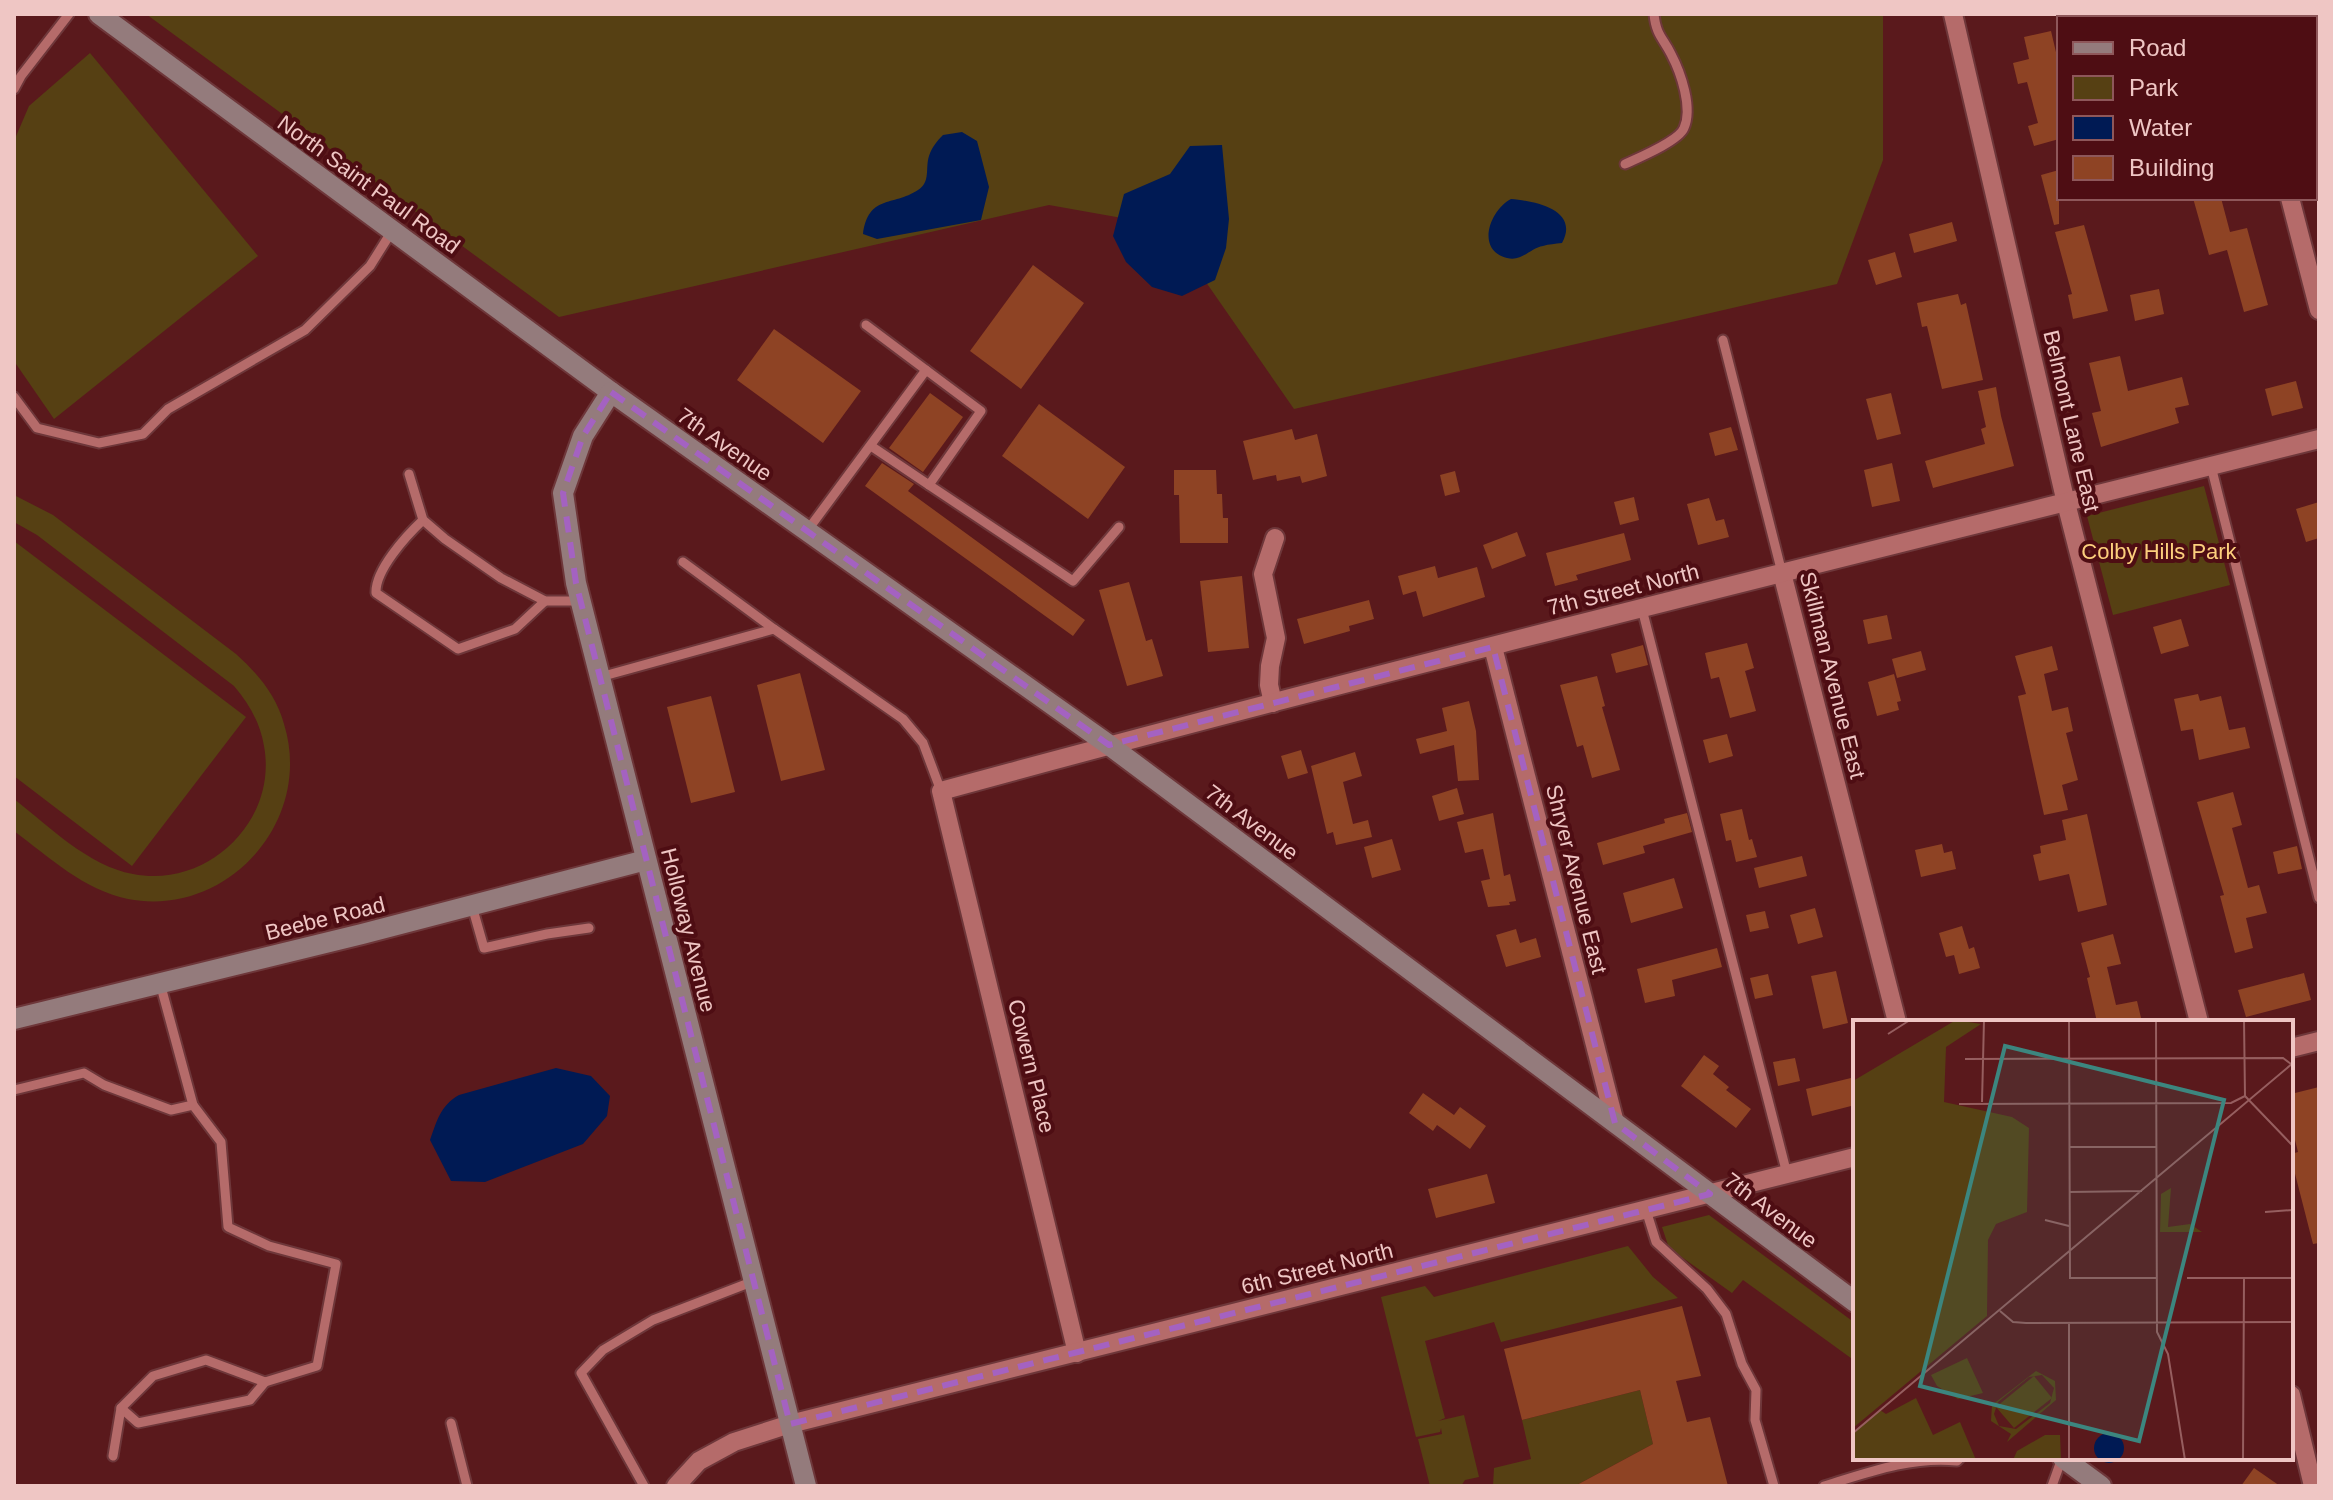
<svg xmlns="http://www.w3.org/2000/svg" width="2333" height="1500" viewBox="0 0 2333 1500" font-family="Arial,sans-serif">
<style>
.green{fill:#564013}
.water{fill:#001a54}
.building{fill:#8e4324}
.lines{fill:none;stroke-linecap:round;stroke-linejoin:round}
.lane-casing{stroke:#6e373a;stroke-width:13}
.street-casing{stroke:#6e373a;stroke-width:22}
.secondary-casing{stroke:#6e373a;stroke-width:24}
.lane{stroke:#b56b6a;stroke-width:9}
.street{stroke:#b56b6a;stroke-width:18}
.secondary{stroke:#947b7c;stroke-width:20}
.marked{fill:none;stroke:#a462c1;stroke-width:6;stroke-dasharray:16 10;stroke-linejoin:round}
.labels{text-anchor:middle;stroke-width:8;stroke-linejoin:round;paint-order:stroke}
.street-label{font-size:22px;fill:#efc6c4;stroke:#4e0d13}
.park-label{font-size:22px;fill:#fccf7d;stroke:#4e0d13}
.inset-road{fill:none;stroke:#965e5f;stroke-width:2}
.view{fill:#3c867f;fill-opacity:0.15;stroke:#3c867f;stroke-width:4}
.inset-edge{fill:none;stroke:#efc6c4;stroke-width:4}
</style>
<rect width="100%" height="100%" fill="#5a191c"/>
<g class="green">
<polygon points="146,14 1883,14 1883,160 1837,284 1294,409 1167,226 1049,205 559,317"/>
<polygon points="90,53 258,256 54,419 14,361 14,141 29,106"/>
<polygon points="2204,486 2230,585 2113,615 2087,516"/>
<path d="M14,495L53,515L236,654C258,674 276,695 284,724C314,820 228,918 128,899C84,890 49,857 14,831V799C49,826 88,866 133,874C207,889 278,821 264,746C260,722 249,704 234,686L37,535L14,522Z"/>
<polygon points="14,541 246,717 132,866 14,776"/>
<polygon points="1709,1215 1855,1323 1855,1361 1743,1280 1732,1293 1669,1248 1662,1227"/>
<polygon points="1628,1246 1653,1277 1678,1298 1501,1342 1494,1322 1425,1341 1445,1418 1438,1421 1464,1415 1479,1477 1465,1480 1461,1486 1430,1486 1418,1439 1442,1434 1441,1428 1440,1432 1416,1437 1381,1297 1425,1286 1434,1297"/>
<polygon points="1640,1390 1653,1444 1575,1486 1493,1486 1494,1468 1531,1459 1522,1420"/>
</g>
<g class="water">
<path d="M962,132L977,141L989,187L981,220L877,239L863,234C869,194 892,207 918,190C931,182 925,168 929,156C932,147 937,141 943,135Z"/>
<polygon points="1222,145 1229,219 1226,248 1215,280 1182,296 1152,287 1126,262 1113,236 1124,194 1170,174 1190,146"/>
<path d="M1511,199C1535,201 1580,210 1562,243C1555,244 1549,244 1543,246C1530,248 1522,262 1507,258C1475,250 1490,210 1511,199Z"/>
<path d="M556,1068L591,1076L610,1096L607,1116L583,1144L485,1182L451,1181L430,1140C437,1121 440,1106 459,1095Z"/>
</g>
<g class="building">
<polygon points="2051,31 2059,65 2059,139 2034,146 2028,126 2038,123 2027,82 2018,84 2013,63 2029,59 2024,37"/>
<polygon points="2059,170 2059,224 2054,225 2041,175"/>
<polygon points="2193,198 2221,198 2230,232 2247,228 2268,305 2244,312 2227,250 2209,255"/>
<polygon points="1952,222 1957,241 1914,253 1909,234"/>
<polygon points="2084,225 2108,311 2073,319 2068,295 2072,294 2055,232"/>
<polygon points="1895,252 1902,277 1876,285 1868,260"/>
<polygon points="1033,265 1084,303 1021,389 970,351"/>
<polygon points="2159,289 2164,314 2135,321 2130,295"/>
<polygon points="1958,294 1961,305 1966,303 1983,380 1942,389 1927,326 1922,327 1917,303"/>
<polygon points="774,329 861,391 823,443 737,380"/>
<polygon points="2120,356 2128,391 2182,377 2189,405 2175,408 2179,423 2101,447 2092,413 2101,411 2089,363"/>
<polygon points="2296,381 2303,408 2272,416 2265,389"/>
<polygon points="1996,387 2001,416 2014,466 1933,488 1925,461 1985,444 1981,429 1986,427 1978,391"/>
<polygon points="930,393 963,417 923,472 889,448"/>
<polygon points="1891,393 1901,434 1877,440 1866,399"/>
<polygon points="1039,404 1125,467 1088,519 1002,456"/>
<polygon points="1731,427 1738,450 1715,456 1709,433"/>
<polygon points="1292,429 1295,440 1317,434 1327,476 1302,483 1300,476 1277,481 1276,475 1253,480 1243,441"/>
<polygon points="882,463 914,484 908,491 1085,620 1073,636 865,486"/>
<polygon points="1892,463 1900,501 1872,507 1864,470"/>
<polygon points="1174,470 1216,470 1217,494 1222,494 1223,518 1228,518 1228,543 1180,543 1179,495 1174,495"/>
<polygon points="1455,471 1460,492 1445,496 1440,475"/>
<polygon points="1634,497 1639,520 1620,525 1614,502"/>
<polygon points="1709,498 1716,521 1724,519 1729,537 1698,545 1687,504"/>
<polygon points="2319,502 2319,538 2306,542 2296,509"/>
<polygon points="1517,532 1526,556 1492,569 1483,545"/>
<polygon points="1624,533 1631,560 1576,575 1578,580 1555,586 1546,553"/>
<polygon points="1435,566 1438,578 1477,567 1485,597 1423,617 1416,591 1403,595 1398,576"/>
<polygon points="1242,576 1249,648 1208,652 1200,581"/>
<polygon points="1129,582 1146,641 1152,639 1163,676 1127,686 1099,590"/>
<polygon points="1369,600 1374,619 1349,626 1350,631 1304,644 1297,619"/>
<polygon points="1887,615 1892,639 1868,644 1863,620"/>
<polygon points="2181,619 2189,646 2161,654 2153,627"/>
<polygon points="1747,643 1754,668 1745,671 1756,711 1730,718 1719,677 1711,679 1705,653"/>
<polygon points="1643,645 1648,665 1616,673 1611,654"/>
<polygon points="2052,646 2058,670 2044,674 2052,711 2068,707 2073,731 2066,733 2078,780 2062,785 2068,810 2044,815 2018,696 2026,694 2015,656"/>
<polygon points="1921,651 1926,670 1897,678 1892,659"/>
<polygon points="800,673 825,770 781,781 757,685"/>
<polygon points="1894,674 1901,701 1897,702 1899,710 1877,716 1868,682"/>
<polygon points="1597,676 1605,706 1602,707 1620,770 1592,778 1583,745 1577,747 1560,685"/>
<polygon points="2198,694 2200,701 2221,696 2229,730 2245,727 2250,748 2199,760 2193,729 2181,731 2174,699"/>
<polygon points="711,696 735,792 691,803 667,707"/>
<polygon points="1469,701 1476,731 1479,780 1458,781 1454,745 1420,754 1416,739 1447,731 1442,708"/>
<polygon points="1727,734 1733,756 1709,763 1703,740"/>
<polygon points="1301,750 1308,773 1288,779 1281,756"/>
<polygon points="1355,752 1362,776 1343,782 1353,824 1368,820 1372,837 1336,845 1333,832 1327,834 1311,766"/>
<polygon points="1457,788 1464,814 1439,821 1432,796"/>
<polygon points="2233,792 2242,825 2232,828 2248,888 2259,885 2267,913 2246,918 2253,948 2235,953 2220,896 2224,895 2197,802"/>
<polygon points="1742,809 1749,840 1752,839 1757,857 1736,862 1731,840 1726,841 1720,814"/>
<polygon points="1493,813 1504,876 1510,874 1516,901 1509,902 1510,905 1488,907 1481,881 1490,879 1483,849 1465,853 1457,822"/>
<polygon points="1687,813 1692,832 1643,846 1645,853 1603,865 1597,843 1665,823 1664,819"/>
<polygon points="2087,814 2107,905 2078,912 2069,874 2039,881 2033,855 2041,853 2040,846 2066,840 2062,820"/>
<polygon points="1392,839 1401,870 1372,878 1364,847"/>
<polygon points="1942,844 1944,853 1952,851 1956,869 1921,877 1915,850"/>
<polygon points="2297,846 2302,869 2278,874 2273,852"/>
<polygon points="1802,856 1807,876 1759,888 1754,868"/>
<polygon points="1674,878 1683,908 1631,923 1623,893"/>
<polygon points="1815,908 1823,937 1798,944 1790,915"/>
<polygon points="1765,911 1769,928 1750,932 1746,915"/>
<polygon points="1962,926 1969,949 1974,947 1980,968 1959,974 1954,955 1946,957 1939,933"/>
<polygon points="1516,929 1520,943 1536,938 1541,957 1506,967 1496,935"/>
<polygon points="2113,934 2121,964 2107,967 2116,1005 2137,1001 2142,1022 2097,1022 2087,978 2090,977 2081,943"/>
<polygon points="1717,948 1722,967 1672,980 1675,996 1645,1003 1637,969"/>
<polygon points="1836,971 1848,1023 1823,1029 1811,976"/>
<polygon points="2304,973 2311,1000 2246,1017 2238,990"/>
<polygon points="1768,974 1773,995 1755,999 1750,978"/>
<polygon points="1704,1055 1719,1066 1713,1074 1729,1087 1726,1090 1751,1109 1736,1128 1681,1086"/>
<polygon points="1795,1058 1800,1081 1778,1086 1773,1062"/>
<polygon points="1855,1077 1855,1105 1812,1116 1806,1089"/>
<polygon points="2319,1087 2319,1243 2313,1244 2291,1158 2291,1154 2298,1152 2291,1124 2291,1094"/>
<polygon points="1423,1093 1454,1115 1460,1107 1486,1126 1470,1149 1437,1125 1433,1131 1409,1113"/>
<polygon points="1487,1174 1495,1203 1436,1218 1428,1189"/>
<polygon points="1682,1306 1701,1376 1676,1381 1687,1422 1710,1417 1728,1486 1575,1486 1653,1444 1640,1390 1522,1420 1504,1349"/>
<polygon points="2254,1468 2280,1486 2241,1486"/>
</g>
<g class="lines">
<defs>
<g id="lane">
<polyline points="14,89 21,76 69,14"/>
<path d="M1625,164C1638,158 1679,141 1684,128C1693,108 1681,73 1671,54C1663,38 1656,35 1654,14"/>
<polyline points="866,325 926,370"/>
<polyline points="1723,340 1782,573"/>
<polyline points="14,397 37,428 99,443 143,434 168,409 305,330 370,266 392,231"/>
<polyline points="871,446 929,485"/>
<polyline points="2211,466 2319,898"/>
<polyline points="409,474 423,520 445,539 501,578 545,601 581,601"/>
<path d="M423,520C406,536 375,570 376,593L458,649L515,629L545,601"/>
<polyline points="807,531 926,370 981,411 929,485 1073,581 1119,527"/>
<polyline points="683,562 774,629"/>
<polyline points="1642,609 1787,1174"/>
<polyline points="600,677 774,629 903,719 923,743 941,791"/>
<polyline points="472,906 484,948 547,934 589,928"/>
<polyline points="14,1090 84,1073 104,1085 171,1110 193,1105 160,983"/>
<polyline points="1646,1210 1656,1242 1707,1289 1726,1314 1742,1364 1756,1390 1755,1420 1774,1486"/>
<polyline points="121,1408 138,1423 250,1400 265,1382"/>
<polyline points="451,1423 467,1486"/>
<polyline points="113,1456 121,1408 153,1376 206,1360 265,1382 317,1366 336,1264 269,1246 228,1227 221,1142 193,1105"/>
<polyline points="644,1486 581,1373 603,1350 653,1320 754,1281"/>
<path d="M1824,1486C1866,1473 1912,1456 1957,1461L1960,1458"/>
<polyline points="2052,1486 2062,1458"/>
</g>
<g id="street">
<polyline points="1953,14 2066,503 2199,1022"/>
<polyline points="2244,14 2245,18"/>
<polyline points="2290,198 2319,310"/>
<polyline points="1782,573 1897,1022"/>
<polyline points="1493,647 1615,1123"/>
<polyline points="1273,703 1269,685 1270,666 1276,638 1263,574 1275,538"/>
<polyline points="2291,1048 2319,1041"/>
<path d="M1077,1353L941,791C1398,666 1859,554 2319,439"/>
<polyline points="2291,1395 2313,1486"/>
<polyline points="676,1486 699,1461 734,1442 790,1424 1855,1157"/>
</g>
<g id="secondary">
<polyline points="99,14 611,392 1109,745 1855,1302"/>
<polyline points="611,392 583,436 563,493 576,583 806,1486"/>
<polyline points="14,1019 362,934 646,860"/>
<polyline points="2063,1458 2101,1486"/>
</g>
</defs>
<use href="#lane" class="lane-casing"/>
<use href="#street" class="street-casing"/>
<use href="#secondary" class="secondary-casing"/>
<use href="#lane" class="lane"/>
<use href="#street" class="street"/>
<use href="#secondary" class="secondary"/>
</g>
<path class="marked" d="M611,392L1109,745L1493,647L1615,1123L1710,1194L790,1424L576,583L563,493L583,436Z"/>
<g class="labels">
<g class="street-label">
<text transform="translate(369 184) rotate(36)" y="8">North Saint Paul Road</text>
<text transform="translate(2072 421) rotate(77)" y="8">Belmont Lane East</text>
<text transform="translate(725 444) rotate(35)" y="8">7th Avenue</text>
<text transform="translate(1623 589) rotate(-14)" y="8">7th Street North</text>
<text transform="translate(1833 675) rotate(76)" y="8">Skillman Avenue East</text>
<text transform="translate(1252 822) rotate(37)" y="8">7th Avenue</text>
<text transform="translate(1577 879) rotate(76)" y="8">Shryer Avenue East</text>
<text transform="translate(325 918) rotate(-14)" y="8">Beebe Road</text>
<text transform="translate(689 930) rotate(76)" y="8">Holloway Avenue</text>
<text transform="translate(1032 1066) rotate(76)" y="8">Cowern Place</text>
<text transform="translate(1771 1210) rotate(37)" y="8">7th Avenue</text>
<text transform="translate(1317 1268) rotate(-14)" y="8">6th Street North</text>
</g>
<g class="park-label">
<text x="2159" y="559">Colby Hills Park</text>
</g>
</g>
<g transform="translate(1853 1020)">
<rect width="440" height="440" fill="#5a191c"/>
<path d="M103,0L128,4L93,27L91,82L159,97L176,108L174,192L143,204L135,220L134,296L0,408V61ZM318,168L315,207L337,204L349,212H307L308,174ZM114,338L130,373L105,379L84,366L78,355ZM183,351L202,361L203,380L154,422L158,414L138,401L139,385ZM189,355L201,368L197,383L163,409L146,406L141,394L145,382L176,357ZM181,356L199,378L161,408L143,387ZM63,378L80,415L107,402L123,440H0V413L27,390L33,394ZM192,415H207L208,440H160L164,431Z" fill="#564013" fill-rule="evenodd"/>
<path d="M241 428a15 15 0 1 1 30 0a15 15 0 1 1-30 0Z" fill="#001a54"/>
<path class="inset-road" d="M216,0L217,258H304M303,0L304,312L315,334L332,440M391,0L392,76L440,126M35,14L57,0M112,39L430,38L438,44M129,82L131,0M106,84L378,83L392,76M216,127H304M216,172L289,171M412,192L440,190M192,200L216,206M334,258H440M147,291L160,302L173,303L440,302M0,413L440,43M216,440V303M390,440L391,258"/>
<path class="view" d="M152,26L371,80L286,421L67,366Z"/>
<rect width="440" height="440" class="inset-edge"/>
</g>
<rect width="2333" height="1500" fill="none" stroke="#efc6c4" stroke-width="32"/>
<rect x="2057" y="16" width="260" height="184" fill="#4e0d13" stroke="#8e575a" stroke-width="2"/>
<rect x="2073" y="42" width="40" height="12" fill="#947b7c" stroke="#8e575a" stroke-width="2"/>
<text x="2129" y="56" font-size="24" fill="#efc6c4">Road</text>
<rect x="2073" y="76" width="40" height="24" fill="#564013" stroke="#8e575a" stroke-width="2"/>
<text x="2129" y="96" font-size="24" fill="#efc6c4">Park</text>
<rect x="2073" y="116" width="40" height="24" fill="#001a54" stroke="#8e575a" stroke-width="2"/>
<text x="2129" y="136" font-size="24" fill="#efc6c4">Water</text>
<rect x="2073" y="156" width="40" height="24" fill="#8e4324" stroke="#8e575a" stroke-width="2"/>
<text x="2129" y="176" font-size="24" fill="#efc6c4">Building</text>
</svg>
